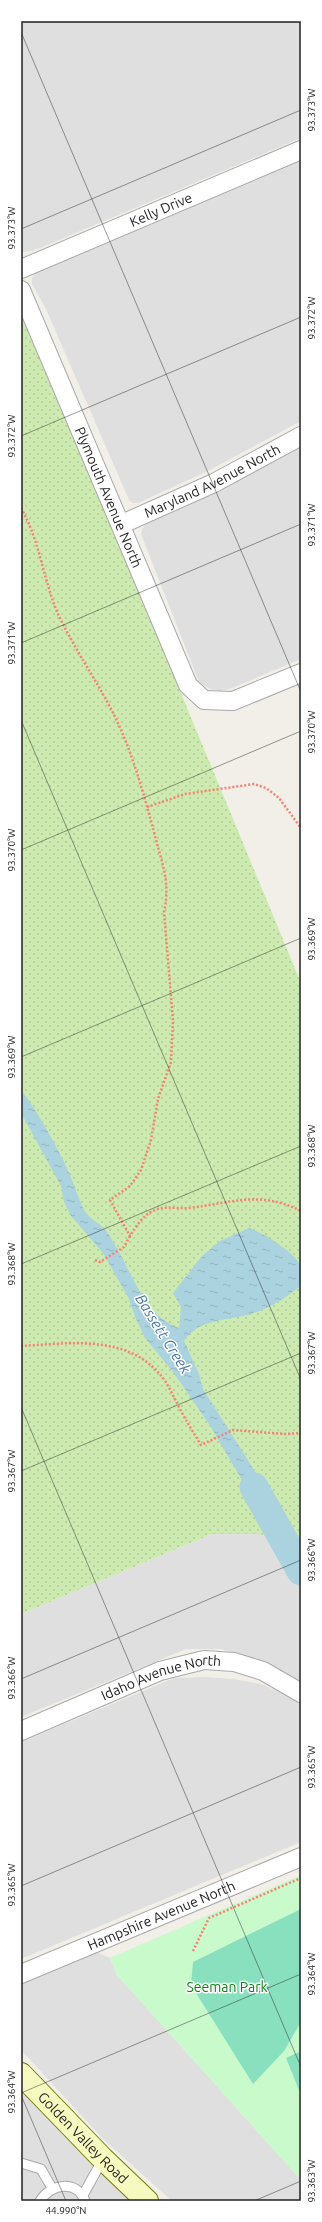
<svg xmlns="http://www.w3.org/2000/svg" width="322" height="2222" viewBox="0 0 322 2222" font-family="Ubuntu,sans-serif">
<style>
.residential{fill:#e0dfdf}
.grass{fill:url(#grass-dots)}
.park{fill:#c8facc}
.pitch{fill:#88e0be}
.water{fill:url(#water-ripples)}
.lines{fill:none;stroke-linecap:round;stroke-linejoin:round}
.river{stroke:#aad3df;stroke-width:29}
.lane-casing{stroke:#a9a9a9;stroke-width:11}
.street-casing{stroke:#a9a9a9;stroke-width:20}
.secondary-casing{stroke:#707d05;stroke-width:24}
.path{stroke:#fa8072;stroke-width:2.5;stroke-dasharray:2 2;stroke-linecap:butt}
.lane{stroke:#fff;stroke-width:9}
.street{stroke:#fff;stroke-width:18}
.secondary{stroke:#f7fabf;stroke-width:22}
.ticks{fill:none;stroke:#222;stroke-width:1;stroke-opacity:0.45}
.labels{text-anchor:middle;stroke-width:3;stroke-linejoin:round;paint-order:stroke}
.street-label{font-size:14px;fill:#222;stroke:#fff}
.park-label{font-size:14px;fill:#0c8416;stroke:#fff}
.water-label{font-size:15px;font-style:italic;fill:#4a7aab;stroke:#fff}
.neatline{fill:none;stroke:#222;stroke-width:1.5}
.ticks-label{font-size:10px;text-anchor:middle;fill:#222}
</style>
<defs>
<pattern id="grass-dots" width="8" height="8" patternUnits="userSpaceOnUse"><rect width="8" height="8" fill="#cdebb0"/><path d="M2 2h.1M6 6h.1" fill="none" stroke="#b0c997" stroke-width="1.8" stroke-linecap="round"/></pattern>
<pattern id="water-ripples" width="26" height="14" patternUnits="userSpaceOnUse"><rect width="26" height="14" fill="#aad3df"/><path d="M2 4q2-2 4 0t4 0M15 11q2-2 4 0t4 0" fill="none" stroke="#92b5bf"/></pattern>
</defs>
<rect width="100%" height="100%" fill="#f2efe9"/>
<g class="residential">
<polygon points="21,21 301,21 301,138 33,251 22,252"/>
<polygon points="301,159 301,421 206,472 138,503 133,503 129,500 46,309 32,284 32,278 37,271"/>
<polygon points="301,444 301,659 232,688 220,691 210,689 199,682 141,534 142,529 147,523 232,484"/>
<polygon points="212,1534 260,1534 301,1552 301,1682 257,1660 222,1649 186,1649 21,1717 21,1614"/>
<polygon points="205,1677 234,1679 261,1684 286,1695 301,1704 301,1842 21,1959 21,1742 174,1678"/>
<polygon points="95,1951 110,1958 117,1975 301,2180 301,2201 172,2201 104,2140 21,2050 21,1982"/>
<polygon points="21,2087 136,2201 21,2201"/>
</g>
<polygon class="grass" points="21,307 301,983 301,1552 260,1534 212,1534 21,1614"/>
<polygon class="park" points="301,1875 301,2180 117,1975 110,1958"/>
<g class="pitch">
<polygon points="301,1909 301,2022 284,2051 253,2084 191,1985 193,1962"/>
<polygon points="301,2051 301,2095 286,2058"/>
</g>
<path class="water" d="M21,1090C37,1110 56,1145 67,1168C73,1181 77,1195 83,1208C88,1218 96,1221 104,1228C108,1232 111,1239 114,1243C132,1272 144,1316 179,1328L181,1307L173,1293L202,1256L220,1241L249,1228C261,1232 299,1254 301,1268C302,1274 300,1281 299,1287C284,1299 270,1308 251,1314C227,1321 199,1318 184,1341L199,1374L203,1389L256,1473L278,1520L261,1526L246,1487L209,1424L173,1372L145,1338L136,1319L128,1297L103,1253L71,1216L64,1202L61,1186L21,1113Z"/>
<g class="lines">
<polyline class="river" points="254,1487 301,1571"/>
<defs>
<g id="lane">
<polyline points="21,2163 41,2169 52,2188"/>
<polyline points="83,2195 103,2159"/>
<path d="M40,2201C50,2184 77,2179 85,2201"/>
</g>
<g id="street">
<path id="s1" d="M21,269L301,150"/>
<path id="s2" d="M21,290L188,685L204,700L233,701L301,673"/>
<path id="s3" d="M122,524L214,483L301,436"/>
<path id="s4" d="M21,1731L160,1671L204,1660L234,1662L263,1671L301,1693"/>
<path id="s5" d="M21,1974L301,1857"/>
</g>
<g id="secondary">
<path id="s6" d="M21,2074L103,2159L147,2201"/>
</g>
</defs>
<use href="#lane" class="lane-casing"/>
<use href="#street" class="street-casing"/>
<use href="#secondary" class="secondary-casing"/>
<g class="path">
<path d="M21,508C40,541 43,579 58,614C73,646 93,675 110,707C131,747 142,788 154,832C161,861 171,881 164,912L173,1021L171,1062L158,1099L151,1140L141,1170L130,1186L110,1200L130,1236C136,1227 143,1215 153,1211C165,1205 176,1209 189,1208C232,1203 259,1190 301,1211"/>
<polyline points="147,807 185,794 254,784 266,788 279,798 301,828"/>
<polyline points="95,1260 100,1262 124,1247 130,1236"/>
<path d="M21,1346C71,1343 129,1334 163,1378C169,1386 173,1396 178,1405C185,1419 193,1432 201,1445L233,1430L285,1434L301,1433"/>
<polyline points="193,1951 209,1918 301,1878"/>
</g>
<use href="#lane" class="lane"/>
<use href="#street" class="street"/>
<use href="#secondary" class="secondary"/>
</g>
<path class="ticks" d="M21,22L23,21M21,32L301,692M21,229L301,110M21,436L301,317M21,643L301,524M21,720L301,1380M21,850L301,731M21,1057L301,938M21,1264L301,1146M21,1407L301,2067M21,1471L301,1353M21,1679L301,1560M21,1886L301,1767M21,2093L301,1974M21,2095L66,2201M254,2201L301,2181"/>
<g class="labels">
<g class="street-label">
<text dy="5" stroke="none"><textPath href="#s1" startOffset="152">Kelly Drive</textPath></text>
<text dy="5" stroke="none"><textPath href="#s3" startOffset="100">Maryland Avenue North</textPath></text>
<text dy="5" stroke="none"><textPath href="#s2" startOffset="225">Plymouth Avenue North</textPath></text>
<text dy="5" stroke="none"><textPath href="#s4" startOffset="151">Idaho Avenue North</textPath></text>
<text dy="5" stroke="none"><textPath href="#s5" startOffset="152">Hampshire Avenue North</textPath></text>
<text dy="5" stroke="none"><textPath href="#s6" startOffset="89">Golden Valley Road</textPath></text>
</g>
<g class="park-label">
<text x="227" y="1992">Seeman Park</text>
</g>
<g class="water-label">
<text transform="translate(163 1334) rotate(58)" y="5">Bassett Creek</text>
</g>
</g>
<rect width="322" height="2222" fill="none" stroke="#ffffff" stroke-width="44"/>
<rect x="22" y="22" width="278" height="2178" class="neatline"/>
<g class="ticks-label">
<text transform="translate(311 110) rotate(-90)" y="4">93.373°W</text>
<text transform="translate(11 228) rotate(-90)" y="4">93.373°W</text>
<text transform="translate(311 318) rotate(-90)" y="4">93.372°W</text>
<text transform="translate(11 436) rotate(-90)" y="4">93.372°W</text>
<text transform="translate(311 525) rotate(-90)" y="4">93.371°W</text>
<text transform="translate(11 643) rotate(-90)" y="4">93.371°W</text>
<text transform="translate(311 732) rotate(-90)" y="4">93.370°W</text>
<text transform="translate(11 850) rotate(-90)" y="4">93.370°W</text>
<text transform="translate(311 939) rotate(-90)" y="4">93.369°W</text>
<text transform="translate(11 1057) rotate(-90)" y="4">93.369°W</text>
<text transform="translate(311 1146) rotate(-90)" y="4">93.368°W</text>
<text transform="translate(11 1264) rotate(-90)" y="4">93.368°W</text>
<text transform="translate(311 1353) rotate(-90)" y="4">93.367°W</text>
<text transform="translate(11 1471) rotate(-90)" y="4">93.367°W</text>
<text transform="translate(311 1560) rotate(-90)" y="4">93.366°W</text>
<text transform="translate(11 1678) rotate(-90)" y="4">93.366°W</text>
<text transform="translate(311 1767) rotate(-90)" y="4">93.365°W</text>
<text transform="translate(11 1885) rotate(-90)" y="4">93.365°W</text>
<text transform="translate(311 1974) rotate(-90)" y="4">93.364°W</text>
<text transform="translate(11 2092) rotate(-90)" y="4">93.364°W</text>
<text transform="translate(311 2181) rotate(-90)" y="4">93.363°W</text>
<text x="66" y="2214">44.990°N</text>
</g>
</svg>
